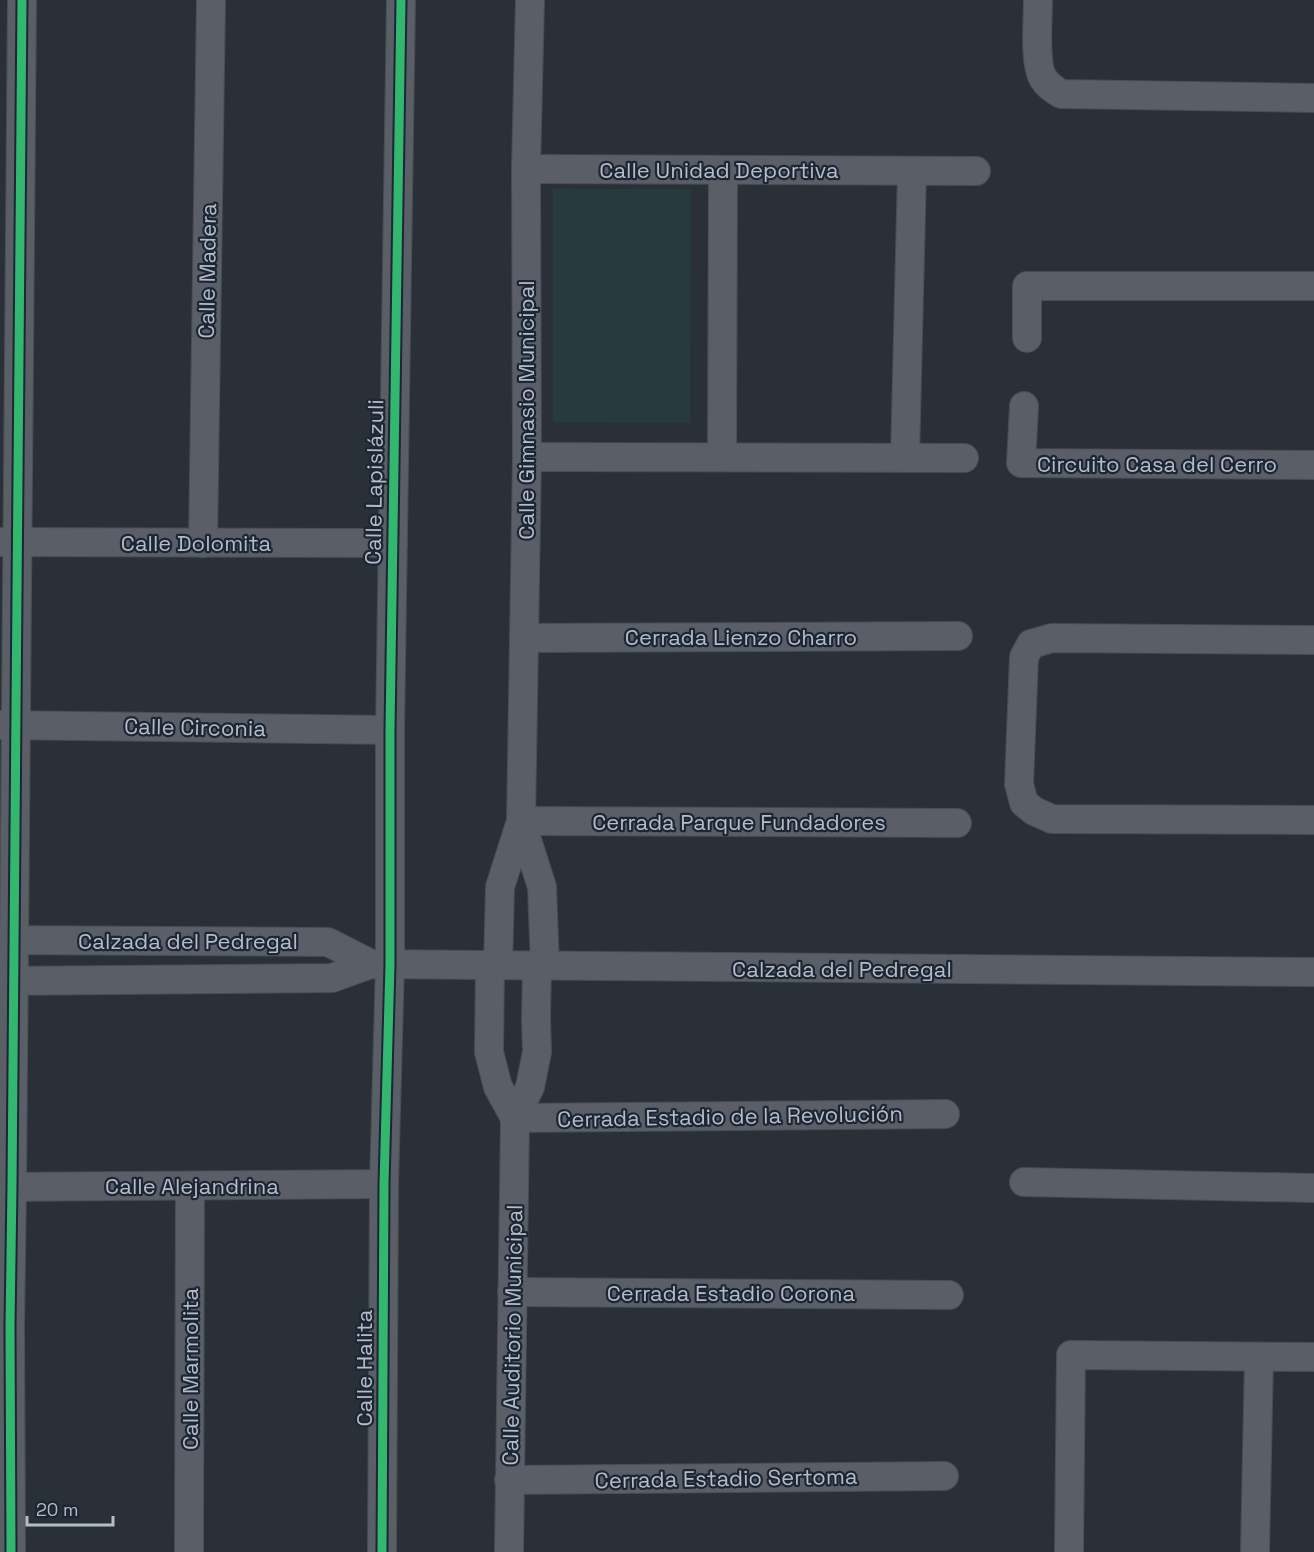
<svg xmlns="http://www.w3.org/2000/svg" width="1314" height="1552" viewBox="0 0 1314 1552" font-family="'Space Grotesk',sans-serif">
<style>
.green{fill:#273a3e}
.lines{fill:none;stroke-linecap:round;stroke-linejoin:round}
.minor-casing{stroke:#484c53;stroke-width:30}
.minor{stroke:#5a5e66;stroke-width:28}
.cycleway-casing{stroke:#1d2633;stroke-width:13}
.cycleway{stroke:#33b770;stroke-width:9}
.labels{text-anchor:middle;stroke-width:4.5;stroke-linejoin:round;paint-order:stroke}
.street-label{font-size:22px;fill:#b4bcc9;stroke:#1d2633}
</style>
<rect width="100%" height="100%" fill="#2a3038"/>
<polygon class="green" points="553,189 691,189 690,423 553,422"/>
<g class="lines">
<defs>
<g id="minor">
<path d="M1038,0C1038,19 1034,63 1043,78C1047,85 1053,89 1061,94L1314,98"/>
<polyline points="526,169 976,171"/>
<polyline points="1027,338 1027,286 1314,286"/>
<polyline points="1024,406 1021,463 1314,465"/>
<polyline points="527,457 964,458"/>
<polyline points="722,457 723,170"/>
<polyline points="905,458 912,171"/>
<polyline points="0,542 393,543"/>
<polyline points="203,543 211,0"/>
<polyline points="524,638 958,636"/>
<polyline points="1314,640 1052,638 1031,644 1024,657 1019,784 1024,803 1034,811 1052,819 1314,820"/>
<polyline points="0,725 390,730"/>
<polyline points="521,821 957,823"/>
<polyline points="521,821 542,887 545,966"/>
<polyline points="0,940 328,942 371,964"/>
<polyline points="490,966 489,1052 498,1087 515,1118"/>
<polyline points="498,966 500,887 521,821 527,457 526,169 530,0"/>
<polyline points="0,981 332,978 371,964 1314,972"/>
<polyline points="515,1118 945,1114"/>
<polyline points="1024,1182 1314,1188"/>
<polyline points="0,1187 384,1184"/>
<polyline points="512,1292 949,1295"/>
<polyline points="509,1480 944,1476"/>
<polyline points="11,1552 10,1326 12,1186 22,0"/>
<polyline points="189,1552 190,1186"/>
<polyline points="382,1552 384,1184 390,964 390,730 401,0"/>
<polyline points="509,1552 515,1118 530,1087 537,1052 536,1018 537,966"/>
<polyline points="1069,1552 1071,1355 1314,1357"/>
<polyline points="1255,1552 1259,1357"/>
</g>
</defs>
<use href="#minor" class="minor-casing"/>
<use href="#minor" class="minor"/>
<defs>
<g id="cycleway">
<polyline points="11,1552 10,1326 12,1186 22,0"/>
<polyline points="382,1552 384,1184 390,964 390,730 401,0"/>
</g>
</defs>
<use href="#cycleway" class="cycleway-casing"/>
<use href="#cycleway" class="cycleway"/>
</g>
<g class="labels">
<g class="street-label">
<text x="719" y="178">Calle Unidad Deportiva</text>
<text transform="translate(207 271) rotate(-89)" y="8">Calle Madera</text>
<text transform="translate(526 410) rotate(-90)" y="8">Calle Gimnasio Municipal</text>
<text x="1157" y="472">Circuito Casa del Cerro</text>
<text transform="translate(374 482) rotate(-89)" y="8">Calle Lapislázuli</text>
<text x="196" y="551">Calle Dolomita</text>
<text x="741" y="645">Cerrada Lienzo Charro</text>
<text transform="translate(195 727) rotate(1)" y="8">Calle Circonia</text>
<text x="739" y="830">Cerrada Parque Fundadores</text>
<text x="188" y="949">Calzada del Pedregal</text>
<text x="842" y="977">Calzada del Pedregal</text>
<text transform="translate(730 1116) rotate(-1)" y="8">Cerrada Estadio de la Revolución</text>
<text x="192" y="1194">Calle Alejandrina</text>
<text x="731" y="1301">Cerrada Estadio Corona</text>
<text transform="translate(512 1335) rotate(-89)" y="8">Calle Auditorio Municipal</text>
<text transform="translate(364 1368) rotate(-90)" y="8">Calle Halita</text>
<text transform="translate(190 1369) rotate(-90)" y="8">Calle Marmolita</text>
<text transform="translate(726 1478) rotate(-1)" y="8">Cerrada Estadio Sertoma</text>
</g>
</g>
<path d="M27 1516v9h86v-9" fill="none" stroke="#b4bcc9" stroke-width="3"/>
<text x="36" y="1516" font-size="18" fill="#b4bcc9" stroke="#1d2633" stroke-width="4.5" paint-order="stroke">20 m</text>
</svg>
